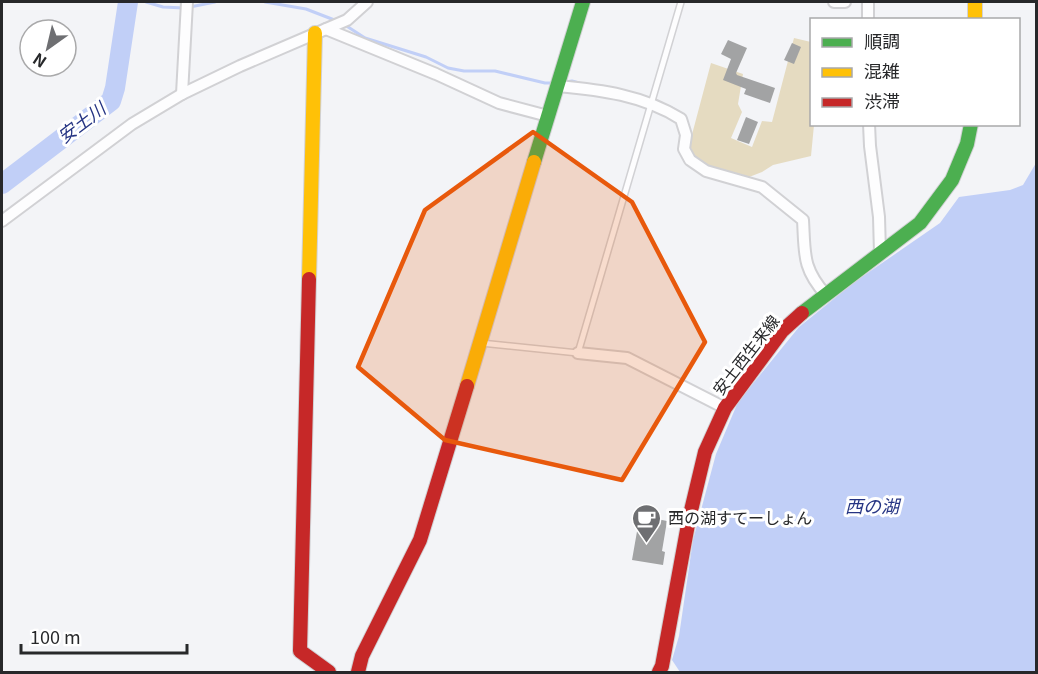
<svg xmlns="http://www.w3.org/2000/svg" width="1038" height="674" viewBox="0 0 1038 674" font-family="Georgia,'Noto Sans JP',serif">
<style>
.green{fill:#e5dbc1}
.water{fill:#c1cff7}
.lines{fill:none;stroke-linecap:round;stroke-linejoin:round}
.stream{stroke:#c1cff7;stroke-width:3}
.river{stroke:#c1cff7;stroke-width:20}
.building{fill:#a2a3a4}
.lane-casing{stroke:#d1d1d4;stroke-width:8}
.street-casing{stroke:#d1d1d4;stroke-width:14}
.fast-casing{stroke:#d1d1d4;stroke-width:16}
.slow-casing{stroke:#d1d1d4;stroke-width:16}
.jam-casing{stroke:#d1d1d4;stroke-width:16}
.lane{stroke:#fdfdfe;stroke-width:5}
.street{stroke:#fdfdfe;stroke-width:10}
.fast{stroke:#4caf50;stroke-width:14}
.slow{stroke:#ffc107;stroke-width:14}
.jam{stroke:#c62828;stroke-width:14}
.marked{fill:#e8590c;fill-opacity:0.2;stroke:#e8590c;stroke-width:4.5;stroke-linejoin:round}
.labels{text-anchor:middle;stroke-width:6;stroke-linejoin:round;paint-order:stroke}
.street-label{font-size:16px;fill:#27282a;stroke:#fff}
.poi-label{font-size:16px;fill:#27282a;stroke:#fff;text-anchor:start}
.water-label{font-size:18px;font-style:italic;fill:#253483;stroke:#fff}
</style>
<rect width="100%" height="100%" fill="#f3f4f7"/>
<polygon class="green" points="794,38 811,42 812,124 814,125 811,156 773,165 762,172 744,179 709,169 693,159 690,142 711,63 743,74 738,104 742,112 731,138 752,147 762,121 772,122"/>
<polygon class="water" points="1036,163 1036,672 680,672 672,660 679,636 693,540 716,454 738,402 799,327 856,281 940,223 959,197 1010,190 1023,185"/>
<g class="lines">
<g class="stream">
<polyline points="146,2 163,7 184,8"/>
<polyline points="265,2 306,9 337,21"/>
<polyline points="190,7 215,2"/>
<polyline points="345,25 365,38 426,57 448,68 464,71 495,71 545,83 553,83"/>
<polyline points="565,82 572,81 579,83"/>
<polyline points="670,107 679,112 681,115"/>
</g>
<polyline class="river" points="2,184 111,101 115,88 128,2"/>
</g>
<g class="building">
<polygon points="728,40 747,48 736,73 737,75 775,88 770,103 744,94 746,89 723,80 731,59 721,54"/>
<polygon points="792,43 801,47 794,64 784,60"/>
<polygon points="746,117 758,122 749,144 737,140"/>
<polygon points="652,518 667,521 662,551 665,552 663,565 632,560 639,520 652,522"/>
</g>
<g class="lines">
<defs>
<polyline id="lane" points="481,343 578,353 681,2"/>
<g id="street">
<polyline points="834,2 845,2"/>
<polyline points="868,2 868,20"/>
<polyline points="326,29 436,74 499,103 548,116"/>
<path d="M558,86C601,90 643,95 681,119L686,135L684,149L690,160L706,171L762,187L803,220C805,254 802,268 826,295"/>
<polyline points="182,94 187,2"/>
<polyline points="869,124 870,146 879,217 880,253"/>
<polyline points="2,221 132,124 182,94 240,66 347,20 367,2"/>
<polyline points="578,353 627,358 725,408"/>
</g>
<g id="fast">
<polyline points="534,162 583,2"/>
<polyline points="802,313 920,223 952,180 967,144 971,124"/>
</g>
<g id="slow">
<polyline points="975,2 975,20"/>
<polyline points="309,279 315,33"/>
<polyline points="467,386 534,162"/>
</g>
<g id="jam">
<polyline points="309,279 300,651 329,672"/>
<polyline points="358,672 362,656 420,540 467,386"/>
<polyline points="659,672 662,666 689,519 705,452 725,408 782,331 802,313"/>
</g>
</defs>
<use href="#lane" class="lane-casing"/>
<use href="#street" class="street-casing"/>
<use href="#fast" class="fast-casing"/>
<use href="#slow" class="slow-casing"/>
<use href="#jam" class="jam-casing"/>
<use href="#lane" class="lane"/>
<use href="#street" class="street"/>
<use href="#fast" class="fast"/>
<use href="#slow" class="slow"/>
<use href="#jam" class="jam"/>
</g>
<path class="marked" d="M533,132L632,202L705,342L622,480L445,440L358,367L425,210Z"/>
<defs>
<symbol id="cafe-pin" viewBox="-11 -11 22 30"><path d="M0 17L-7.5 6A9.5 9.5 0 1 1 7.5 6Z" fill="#6e6f72" stroke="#fff"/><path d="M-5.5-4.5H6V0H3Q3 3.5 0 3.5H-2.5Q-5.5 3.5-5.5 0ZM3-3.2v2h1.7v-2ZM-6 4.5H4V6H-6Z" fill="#fff"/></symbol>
</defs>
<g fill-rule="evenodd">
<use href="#cafe-pin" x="630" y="502" width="33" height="45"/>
</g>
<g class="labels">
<g class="street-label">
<text transform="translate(746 355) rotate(-52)" y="6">安土西生来線</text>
</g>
<g class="poi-label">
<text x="668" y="524">西の湖すてーしょん</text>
</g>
<g class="water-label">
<text transform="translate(82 123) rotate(-37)" y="6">安土川</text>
<text x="872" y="513">西の湖</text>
</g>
</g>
<rect width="1038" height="674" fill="none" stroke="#27282a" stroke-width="6"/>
<rect x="810" y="18" width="210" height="108" fill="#ffffff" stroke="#a9a9aa" stroke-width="1.5"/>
<rect x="822" y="38" width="30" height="9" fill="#4caf50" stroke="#a9a9aa" stroke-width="1.5"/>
<text x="864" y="48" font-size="18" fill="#27282a">順調</text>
<rect x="822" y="68" width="30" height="9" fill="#ffc107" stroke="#a9a9aa" stroke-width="1.5"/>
<text x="864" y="78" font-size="18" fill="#27282a">混雑</text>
<rect x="822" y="98" width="30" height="9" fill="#c62828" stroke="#a9a9aa" stroke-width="1.5"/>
<text x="864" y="108" font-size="18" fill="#27282a">渋滞</text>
<g transform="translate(48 48) rotate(214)"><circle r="28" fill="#ffffff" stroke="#a9a9aa" stroke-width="1.5"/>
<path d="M0-4.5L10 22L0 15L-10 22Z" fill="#6e6f72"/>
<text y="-9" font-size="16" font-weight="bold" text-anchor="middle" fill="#27282a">N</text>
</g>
<path d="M21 644v9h166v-9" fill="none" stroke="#27282a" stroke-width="3"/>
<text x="30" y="644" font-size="18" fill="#27282a" stroke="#ffffff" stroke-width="4.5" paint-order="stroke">100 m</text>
</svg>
